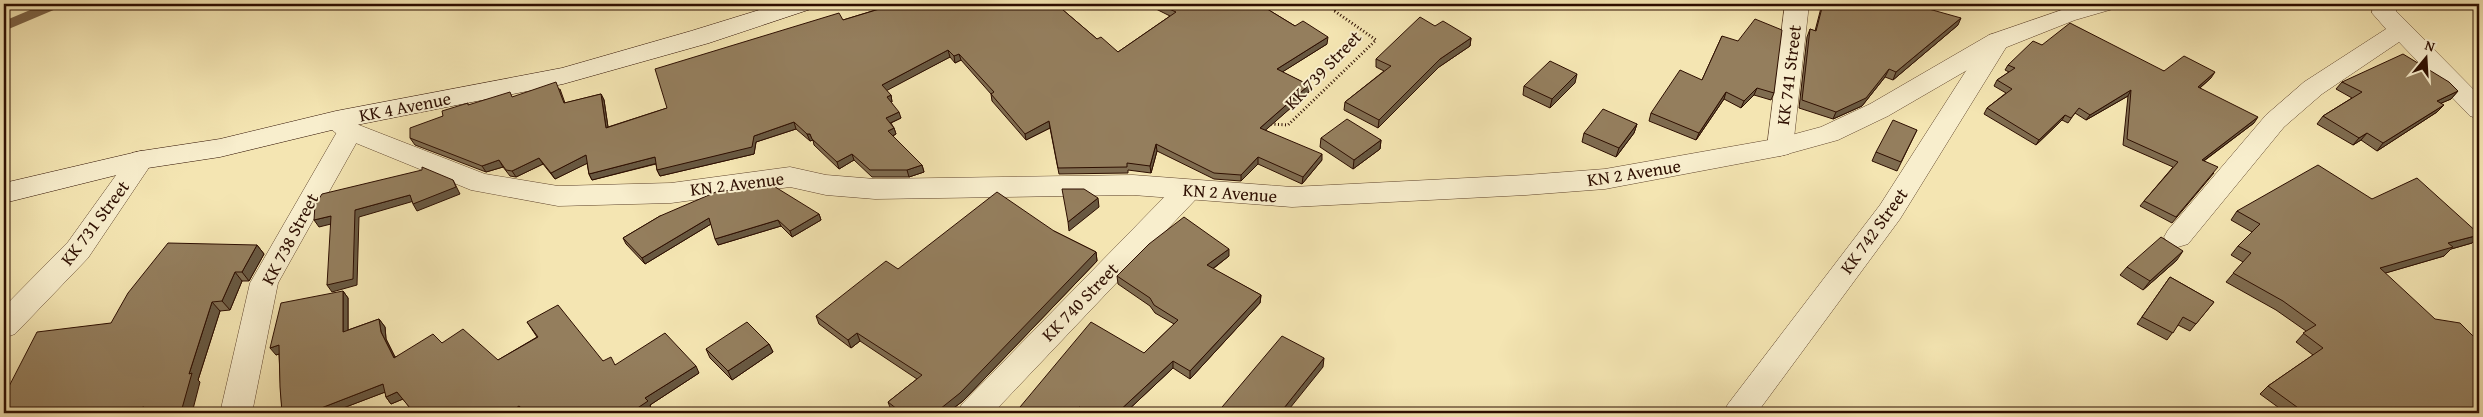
<svg xmlns="http://www.w3.org/2000/svg" width="2483" height="417" viewBox="0 0 2483 417" font-family="'Gentium Book Plus',serif">
<style>
.lines{fill:none;stroke-linecap:round;stroke-linejoin:round}
.stream{stroke:#7c6346;stroke-width:9}
.minor-casing{stroke:#5f442c;stroke-width:1}
.tertiary-casing{stroke:#5f442c;stroke-width:1}
.secondary-casing{stroke:#2d0e00;stroke-width:1}
.path{stroke:#2d0e00;stroke-width:3;stroke-dasharray:1 2.5;stroke-linecap:butt}
.minor{fill:#f8eecd;fill-rule:evenodd}
.tertiary{fill:#f8eecd;fill-rule:evenodd}
.secondary{fill:#f8eecd;fill-rule:evenodd}
.wall{fill:#7f6c50;stroke:#2d0e00}
.shaded-wall{fill:#685841;stroke:#2d0e00}
.building{fill:#947e5d;stroke:#2d0e00}
.labels{text-anchor:middle;stroke-width:4;stroke-linejoin:round;paint-order:stroke}
.street-label{font-size:18px;fill:#2d0e00;stroke:#f8eecd}
</style>
<rect width="100%" height="100%" fill="#f4e5b2"/>
<filter id="stains"><feTurbulence type="fractalNoise" baseFrequency=".004" numOctaves="4"/><feColorMatrix values="0 0 0 0 .2 0 0 0 0 .09 0 0 0 0 .02 0 0 0 .5 -.17"/></filter>
<radialGradient id="worn" r=".72"><stop offset=".6" stop-color="#630" stop-opacity="0"/><stop offset="1" stop-color="#630" stop-opacity=".3"/></radialGradient>
<g class="lines">
<polyline class="stream" points="4,26 56,4"/>
<defs>
<g id="minor">
<polygon points="1785,4 1809,4 1793,147 1789,154 1780,156 1771,154 1767,147"/>
<polygon points="2373,4 2397,4 2396,11 2479,95 2479,119 2470,116 2399,42 2322,94 2284,127 2188,244 2178,247 2168,244 2164,237 2168,230 2266,115 2304,82 2386,29 2372,13"/>
<polygon points="1998,33 2007,35 2010,41 1900,219 1757,413 1723,413 1728,404 1880,205 1989,35"/>
<polygon points="350,122 359,125 363,131 278,283 252,413 220,413 250,283 341,125"/>
<polygon points="141,151 150,153 154,160 88,258 15,334 4,338 4,307 68,242 132,153"/>
<polygon points="1187,181 1197,184 1201,191 1197,198 993,413 957,413 962,404 1177,184"/>
</g>
<path id="tertiary" d="M2079,4H2117L2113,9L2075,20L2007,47L1888,116L1838,140L1780,156L1605,189L1526,195L1292,207L1133,195L875,199L826,195L790,187L671,203L558,206L471,190L341,137L327,126L323,120L327,114C341,110 348,116 359,125L485,174L558,186L671,183L790,167L826,175L875,179L1133,175L1292,187L1526,175L1605,169L1780,138L1821,127L1870,104L1989,35Z"/>
<polygon id="secondary" points="779,4 815,4 811,9 709,43 563,84 336,129 220,157 141,169 4,203 4,183 141,151 220,139 336,111 562,68 691,31"/>
</defs>
<use href="#minor" class="minor-casing"/>
<use href="#tertiary" class="tertiary-casing"/>
<use href="#secondary" class="secondary-casing"/>
<polyline class="path" points="1271,124 1288,125 1376,40 1333,10 1341,4"/>
<use href="#minor" class="minor"/>
<use href="#tertiary" class="tertiary"/>
<use href="#secondary" class="secondary"/>
</g>
<g class="wall">
<polygon points="895,4 1056,4 1097,39 1118,52 1170,16 1152,7 1152,4 1259,4 1295,26 1327,44 1282,72 1309,85 1309,92 1265,130 1322,160 1302,184 1258,164 1241,181 1214,179 1157,151 1151,173 1128,170 1128,173 1059,174 1050,128 1026,140 992,101 991,94 961,60 955,63 950,57 886,90 891,95 892,102 891,102 901,118 891,123 894,128 896,134 893,136 922,165 924,172 909,177 872,177 854,160 839,169 814,145 813,140 810,141 796,129 756,142 754,154 660,176 657,170 656,164 592,180 589,174 587,163 555,179 543,164 516,177 510,176 503,167 486,172 415,145 410,138 443,116 469,105 560,89 565,103 601,94 604,100 608,127 667,108 843,20"/>
<polygon points="1822,4 1911,4 1958,25 1893,80 1885,77 1862,106 1833,119 1799,108 1807,37 1810,29 1815,31"/>
<polygon points="1435,26 1471,38 1470,46 1439,67 1378,128 1344,110 1345,102 1384,71 1376,67 1376,59"/>
<polygon points="1722,36 1774,93 1771,100 1754,95 1741,108 1724,99 1696,140 1649,121 1651,113 1702,80"/>
<polygon points="2042,45 2164,71 2211,78 2200,88 2254,123 2204,161 2214,173 2172,223 2140,206 2144,201 2173,167 2123,145 2128,96 2086,120 2075,113 2068,123 2062,120 2036,145 1984,114 1987,108 2006,93 1994,86 1997,80 2009,72 2005,70 2008,65"/>
<polygon points="2342,82 2458,91 2451,99 2441,103 2437,112 2377,151 2361,140 2353,145 2317,124 2323,116 2352,98 2336,89"/>
<polygon points="1575,83 1550,108 1523,95 1524,86"/>
<polygon points="1637,124 1634,133 1616,157 1582,142 1584,133"/>
<polygon points="1917,130 1897,171 1872,161 1876,152"/>
<polygon points="1321,138 1381,140 1380,149 1353,169 1320,147"/>
<polygon points="2372,199 2479,234 2479,236 2472,243 2451,249 2444,256 2385,273 2479,413 2286,413 2260,394 2268,386 2313,355 2296,342 2306,331 2276,310 2226,282 2243,262 2231,255 2238,246 2252,232 2231,220 2237,211"/>
<polygon points="819,214 821,220 792,237 781,226 718,245 711,224 645,264 626,244 623,238 660,216"/>
<polygon points="1054,231 1096,252 1097,261 963,401 947,413 895,413 891,410 888,402 917,379 860,341 851,348 819,324 816,316 898,269"/>
<polygon points="257,245 264,254 249,281 242,281 230,310 220,311 198,380 200,382 111,323"/>
<polygon points="1229,256 1213,269 1261,295 1260,303 1190,379 1173,368 1125,413 1015,413 1144,353 1174,324 1155,313 1150,306 1118,284 1117,276"/>
<polygon points="2177,260 2143,290 2120,275 2127,267"/>
<polygon points="2170,277 2214,302 2190,331 2178,325 2167,340 2137,324"/>
<polygon points="343,291 348,298 348,330 379,319 385,327 386,339 395,357 442,343 498,360 537,337 527,322 603,361 615,365 699,373 650,405 651,408 644,413 525,413 524,412 523,413 414,413 403,399 391,404 386,397 385,392 330,413 282,413 279,354 276,355"/>
<polygon points="769,344 773,352 732,380 710,358 706,349"/>
</g>
<g class="shaded-wall">
<polygon points="1961,18 1958,25 1893,80 1896,72"/>
<polygon points="1328,37 1327,44 1276,76 1277,69"/>
<polygon points="1471,38 1470,46 1439,67 1378,128 1379,120 1440,59"/>
<polygon points="948,50 950,57 884,92 882,85"/>
<polygon points="959,54 961,60 955,63 954,56"/>
<polygon points="1889,69 1885,77 1862,106 1833,119 1836,112"/>
<polygon points="2215,72 2211,78 2195,92 2198,87"/>
<polygon points="1577,74 1575,83 1550,108 1552,99"/>
<polygon points="1309,85 1309,92 1260,135 1260,128"/>
<polygon points="1757,88 1754,95 1741,108 1744,101"/>
<polygon points="2131,90 2128,96 2086,120 2090,115"/>
<polygon points="2458,91 2451,99 2430,108 2437,101"/>
<polygon points="1726,92 1724,99 1696,140 1699,133"/>
<polygon points="601,94 604,100 609,134 606,128"/>
<polygon points="891,95 892,102 888,104 887,97"/>
<polygon points="2444,105 2437,112 2377,151 2383,143"/>
<polygon points="899,112 901,118 888,124 886,118"/>
<polygon points="2065,115 2062,120 2036,145 2039,140"/>
<polygon points="2258,117 2254,123 2198,165 2202,160"/>
<polygon points="1049,121 1050,128 1026,140 1025,134"/>
<polygon points="794,122 796,129 756,142 754,154 660,176 657,170"/>
<polygon points="1637,124 1634,133 1616,157 1619,148"/>
<polygon points="894,128 896,134 890,137 888,131"/>
<polygon points="2367,133 2361,140 2353,145 2359,138"/>
<polygon points="807,134 810,134 813,140 810,141"/>
<polygon points="1381,140 1380,149 1353,169 1354,160"/>
<polygon points="1156,144 1157,151 1151,173 1150,166"/>
<polygon points="852,154 854,160 839,169 837,162"/>
<polygon points="1322,154 1322,160 1302,184 1303,177"/>
<polygon points="586,155 590,162 555,179 551,173"/>
<polygon points="655,157 658,163 592,180 589,174"/>
<polygon points="1258,157 1258,164 1241,181 1241,175"/>
<polygon points="539,158 543,164 516,177 512,171"/>
<polygon points="499,160 503,167 486,172 482,166"/>
<polygon points="922,165 924,172 909,177 907,170"/>
<polygon points="453,180 460,194 417,211 413,204"/>
<polygon points="410,195 414,201 359,217 357,285 332,292 327,285 355,210"/>
<polygon points="1098,198 1099,207 1069,231 1068,222"/>
<polygon points="819,214 821,220 792,237 790,231"/>
<polygon points="331,216 335,223 319,227 314,220"/>
<polygon points="709,218 711,224 645,264 642,258"/>
<polygon points="778,220 781,226 718,245 715,239"/>
<polygon points="2479,235 2472,243 2451,249 2444,256 2372,277 2380,268 2448,243"/>
<polygon points="257,245 264,254 249,281 242,272"/>
<polygon points="1229,249 1229,256 1207,273 1207,265"/>
<polygon points="2183,251 2177,260 2143,290 2150,281"/>
<polygon points="1096,252 1097,261 963,401 947,413 935,413"/>
<polygon points="235,272 242,281 230,310 222,301"/>
<polygon points="343,291 348,298 348,339 343,332"/>
<polygon points="1261,295 1260,303 1190,379 1190,371"/>
<polygon points="212,302 220,311 198,380 200,382 192,413 173,413 189,374"/>
<polygon points="379,319 385,327 386,339 399,365 394,358 381,332"/>
<polygon points="857,333 860,341 851,348 848,340"/>
<polygon points="769,344 773,352 732,380 728,371"/>
<polygon points="279,345 285,352 276,355 270,348"/>
<polygon points="1324,358 1323,367 1286,413 1280,413"/>
<polygon points="1173,361 1173,368 1125,413 1117,413"/>
<polygon points="696,366 699,373 650,405 651,408 644,413 638,413 636,409 645,398"/>
<polygon points="383,384 388,391 330,413 316,413 316,410"/>
<polygon points="397,392 403,399 391,404 386,397"/>
<polygon points="519,406 524,412 523,413 509,413"/>
<polygon points="144,407 151,413 116,413"/>
<polygon points="1079,407 1080,413 1074,413"/>
<polygon points="438,410 441,413 433,413"/>
</g>
<g class="building">
<polygon points="896,4 1056,4 1097,39 1101,37 1118,52 1176,12 1158,4 1259,4 1295,26 1303,21 1328,37 1277,69 1309,85 1260,128 1322,154 1303,177 1258,157 1241,175 1214,173 1156,144 1150,166 1127,163 1127,167 1058,168 1049,121 1025,134 991,94 994,92 959,54 954,56 948,50 882,85 891,95 887,97 899,112 886,118 894,128 888,131 922,165 907,170 870,170 852,154 837,162 812,139 810,134 807,134 794,122 754,136 752,147 657,170 655,157 589,174 586,155 551,173 539,158 512,171 506,170 499,160 482,166 410,138 410,128 443,116 442,111 468,103 468,105 510,92 512,97 556,82 564,103 601,94 606,128 667,108 655,69 839,13 843,20"/>
<polygon points="1823,4 1911,4 1961,18 1896,72 1889,69 1866,98 1836,112 1802,100 1810,29 1816,31"/>
<polygon points="1420,17 1435,26 1443,21 1471,38 1440,59 1379,120 1345,102 1391,66 1376,59"/>
<polygon points="1755,19 1782,30 1774,93 1757,88 1744,101 1726,92 1699,133 1651,113 1680,70 1702,80 1722,36 1738,41"/>
<polygon points="2070,23 2164,71 2184,56 2215,72 2198,87 2258,117 2202,160 2218,167 2176,217 2144,201 2178,162 2127,139 2131,90 2090,115 2079,108 2071,118 2065,115 2039,140 1987,108 2012,89 1997,80 2015,68 2008,65 2033,41 2042,45"/>
<polygon points="2403,54 2449,82 2458,91 2437,101 2444,105 2383,143 2367,133 2359,138 2323,116 2362,92 2342,82"/>
<polygon points="1550,61 1577,74 1552,99 1524,86"/>
<polygon points="1603,109 1637,124 1619,148 1584,133"/>
<polygon points="1347,119 1381,140 1354,160 1321,138"/>
<polygon points="1893,120 1917,130 1901,162 1876,152"/>
<polygon points="2318,165 2372,199 2417,178 2479,234 2479,235 2448,243 2453,247 2380,268 2435,319 2460,323 2479,342 2479,413 2296,413 2301,410 2268,386 2323,348 2303,333 2316,325 2283,301 2233,273 2251,253 2238,246 2260,224 2237,211"/>
<polygon points="422,167 453,180 456,187 413,204 410,195 355,210 353,279 327,285 331,216 314,220 315,205 322,194 422,170"/>
<polygon points="772,185 819,214 790,231 778,220 715,239 709,218 642,258 623,238 660,216 716,192"/>
<polygon points="1062,189 1084,189 1098,198 1068,222"/>
<polygon points="997,192 1054,231 1096,252 960,393 935,413 902,413 888,402 922,375 857,333 848,340 816,316 886,261 898,269"/>
<polygon points="1184,217 1229,249 1207,265 1261,295 1190,371 1173,361 1117,413 1094,413 1079,407 1074,413 1015,413 1091,322 1144,353 1178,320 1154,305 1150,298 1117,276 1149,244"/>
<polygon points="2161,237 2183,251 2150,281 2127,267"/>
<polygon points="168,243 257,245 242,272 235,272 222,301 212,302 189,374 192,373 181,412 173,413 142,413 144,407 116,413 4,413 4,396 37,332 111,323 128,293"/>
<polygon points="2170,277 2214,302 2196,324 2183,317 2173,333 2142,317"/>
<polygon points="343,291 343,332 379,319 381,332 394,358 433,334 442,343 463,329 498,360 538,337 527,322 558,305 603,361 611,357 615,365 665,333 696,366 645,398 648,401 636,409 640,413 527,413 519,406 509,413 440,413 438,410 433,413 414,413 397,392 386,397 383,384 316,410 316,413 282,413 280,387 279,345 270,348 281,303"/>
<polygon points="747,322 769,344 728,371 706,349"/>
<polygon points="1282,336 1324,358 1280,413 1217,413"/>
<polygon points="1206,408 1217,413 1203,413"/>
</g>
<g class="labels">
<g class="street-label">
<text transform="translate(1323 70) rotate(-46)" y="6">KK 739 Street</text>
<text transform="translate(1789 75) rotate(-83)" y="6">KK 741 Street</text>
<text transform="translate(405 107) rotate(-11)" y="6">KK 4 Avenue</text>
<text transform="translate(1634 173) rotate(-9)" y="6">KN 2 Avenue</text>
<text transform="translate(737 184) rotate(-7)" y="6">KN 2 Avenue</text>
<text transform="translate(1230 193) rotate(4)" y="6">KN 2 Avenue</text>
<text transform="translate(95 223) rotate(-53)" y="6">KK 731 Street</text>
<text transform="translate(1874 231) rotate(-54)" y="6">KK 742 Street</text>
<text transform="translate(290 239) rotate(-62)" y="6">KK 738 Street</text>
<text transform="translate(1080 302) rotate(-46)" y="6">KK 740 Street</text>
</g>
</g>
<rect width="2483" height="417" fill="none" stroke="#f4e5b2" stroke-width="20"/>
<rect x="5" y="5" width="2473" height="407" fill="none" stroke="#2d0e00" stroke-width="2.5"/>
<rect x="10" y="10" width="2463" height="397" fill="none" stroke="#2d0e00"/>
<g transform="translate(2426 58) rotate(18)" stroke="#f8eecd" stroke-width="4" paint-order="stroke">
<path d="M0-4L9 19L0 12L-9 19Z" fill="#2d0e00"/>
<text y="-8" font-size="14" font-weight="bold" text-anchor="middle" fill="#2d0e00">N</text>
</g>
<rect width="100%" height="100%" filter="url(#stains)"/>
<rect width="100%" height="100%" fill="url(#worn)"/>
</svg>
